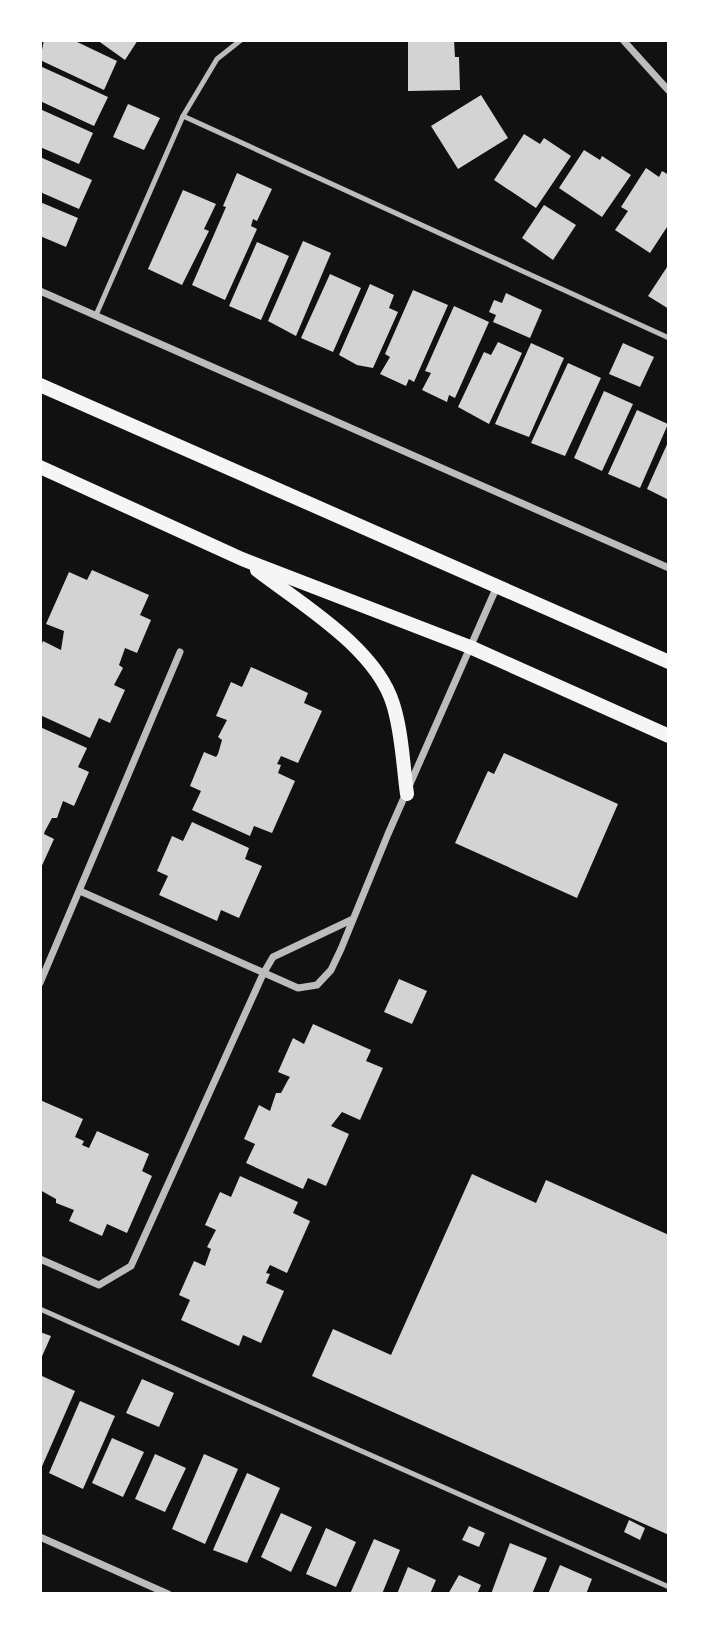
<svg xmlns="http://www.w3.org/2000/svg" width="709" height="1634" viewBox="0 0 709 1634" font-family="Commissioner,sans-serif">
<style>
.building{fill:#d3d3d3}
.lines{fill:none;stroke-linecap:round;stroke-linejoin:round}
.service{stroke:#bcbcbc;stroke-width:5}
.minor{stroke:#bcbcbc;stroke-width:7}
.secondary{stroke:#f5f5f5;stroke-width:14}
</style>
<rect width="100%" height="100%" fill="#111"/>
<g class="building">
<polygon points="44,40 73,40 117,61 104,90 40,60"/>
<polygon points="97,40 138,40 125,60"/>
<polygon points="408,40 454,40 455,57 459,57 460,90 408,91"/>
<polygon points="40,66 108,97 94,126 40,101"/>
<polygon points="481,95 508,138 458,169 431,126"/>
<polygon points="128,104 160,118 144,150 113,137"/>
<polygon points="40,109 93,133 79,164 40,147"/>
<polygon points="524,134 540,144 544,138 571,156 536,208 494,180"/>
<polygon points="584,150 600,160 602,156 631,175 602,217 559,188"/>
<polygon points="40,157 92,180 79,209 40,192"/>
<polygon points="646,168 659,177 662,171 669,175 669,224 650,253 615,230 628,211 621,207"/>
<polygon points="237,173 272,189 257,221 253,219 251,226 257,229 225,300 192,285 226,207 223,206"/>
<polygon points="183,190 216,204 204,229 209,231 182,285 148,269"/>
<polygon points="40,202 78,218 66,247 40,236"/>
<polygon points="544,205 576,225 553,260 522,238"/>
<polygon points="303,241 331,253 296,336 268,321"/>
<polygon points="257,242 289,256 261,320 229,306"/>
<polygon points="669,264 669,309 648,296"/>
<polygon points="330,274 361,288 333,352 301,338"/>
<polygon points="370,284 394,295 389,308 398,312 373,368 357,365 339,355"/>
<polygon points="413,290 448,305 414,382 409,379 406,386 380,374 390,357 385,354"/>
<polygon points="506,293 542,310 530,338 493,322 496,315 489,312 494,300 502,303"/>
<polygon points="454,306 489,322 455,398 449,395 447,402 422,390 431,373 425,371"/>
<polygon points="498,342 522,353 489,424 458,407 484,352 491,355"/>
<polygon points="531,343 564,358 529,437 495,424"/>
<polygon points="623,343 654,357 640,387 609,374"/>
<polygon points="568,363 601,378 565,456 531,443"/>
<polygon points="604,391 633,404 602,471 574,458"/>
<polygon points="637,410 668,424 640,488 608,474"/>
<polygon points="669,440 669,500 647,489"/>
<polygon points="92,570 149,595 140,615 151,620 137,653 125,648 124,651 119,665 123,668 114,685 125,690 110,723 99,718 90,738 40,715 40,648 43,641 61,650 64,631 46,624 69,572 87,580"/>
<polygon points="251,667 308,693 304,703 322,711 298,763 281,756 277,764 281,765 278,773 295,781 272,833 254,826 250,836 192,810 201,791 190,786 204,752 216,757 218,754 222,740 218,737 227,720 216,716 231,682 242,687"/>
<polygon points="40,727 87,748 78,767 89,772 74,806 63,801 57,818 52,818 45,831 44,834 54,839 40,870"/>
<polygon points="504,753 618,804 577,898 455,843 488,771 494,774"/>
<polygon points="192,822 249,848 245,859 262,866 239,918 221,910 217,921 159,895 168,876 157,871 172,836 183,841"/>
<polygon points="399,979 427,991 412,1024 384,1012"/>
<polygon points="313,1024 371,1050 366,1061 383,1068 360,1120 342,1112 331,1126 349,1134 326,1186 308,1178 303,1189 246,1163 255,1144 244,1139 259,1105 270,1111 276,1093 281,1093 288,1080 290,1077 278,1072 293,1038 304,1044"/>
<polygon points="40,1100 83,1119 75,1137 84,1141 82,1145 89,1148 97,1131 149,1154 142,1171 152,1176 127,1233 107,1224 102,1236 69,1221 74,1210 56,1203 56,1199 40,1190"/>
<polygon points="472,1174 536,1203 546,1180 669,1235 669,1535 312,1376 333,1329 391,1355"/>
<polygon points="240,1176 298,1202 293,1213 310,1221 287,1273 270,1265 266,1273 270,1274 266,1283 284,1291 261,1343 243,1335 239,1346 181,1320 190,1300 179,1295 194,1261 205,1266 206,1263 211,1249 207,1247 216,1230 205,1225 220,1192 231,1197"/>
<polygon points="40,1332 51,1336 40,1361"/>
<polygon points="42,1376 75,1391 40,1471 40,1380"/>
<polygon points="142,1379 174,1393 159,1427 126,1413"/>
<polygon points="80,1401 115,1416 83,1489 49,1473"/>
<polygon points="112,1438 144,1452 123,1497 92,1483"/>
<polygon points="155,1454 186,1468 165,1512 135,1499"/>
<polygon points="204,1454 238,1469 205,1544 172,1529"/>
<polygon points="247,1473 280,1488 247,1563 213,1550"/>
<polygon points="281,1513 312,1527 291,1572 261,1557"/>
<polygon points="629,1520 645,1528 640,1540 624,1532"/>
<polygon points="469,1526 485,1533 479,1547 462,1540"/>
<polygon points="326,1528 356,1542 336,1587 306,1574"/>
<polygon points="374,1539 400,1550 382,1594 350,1594"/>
<polygon points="510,1543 547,1558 532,1594 491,1594"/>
<polygon points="560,1565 592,1579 586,1594 548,1594"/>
<polygon points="408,1567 436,1580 430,1594 397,1594"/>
<polygon points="459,1575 481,1585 477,1594 448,1594"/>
</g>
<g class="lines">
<g class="service">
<polyline points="241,40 217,59 183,116 669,338"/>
<polyline points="96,315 183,116"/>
<polyline points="40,1309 669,1587"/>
</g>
<g class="minor">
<polyline points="623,40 669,91"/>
<polyline points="40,291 669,568"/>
<polyline points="80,891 298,988 317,985 331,970 341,949 388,834 498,584"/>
<polyline points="40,983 180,652"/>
<polyline points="40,1259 99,1285 131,1266 263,974 273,957 351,920"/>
<polyline points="40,1537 168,1594"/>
</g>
<g class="secondary">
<polyline points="40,385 669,662"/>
<polyline points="40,467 242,559 470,647 669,736"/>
<path d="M257,570C301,604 376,648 393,704C402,732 403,765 407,794"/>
</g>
</g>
<rect width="709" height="1634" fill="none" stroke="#ffffff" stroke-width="84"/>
</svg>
